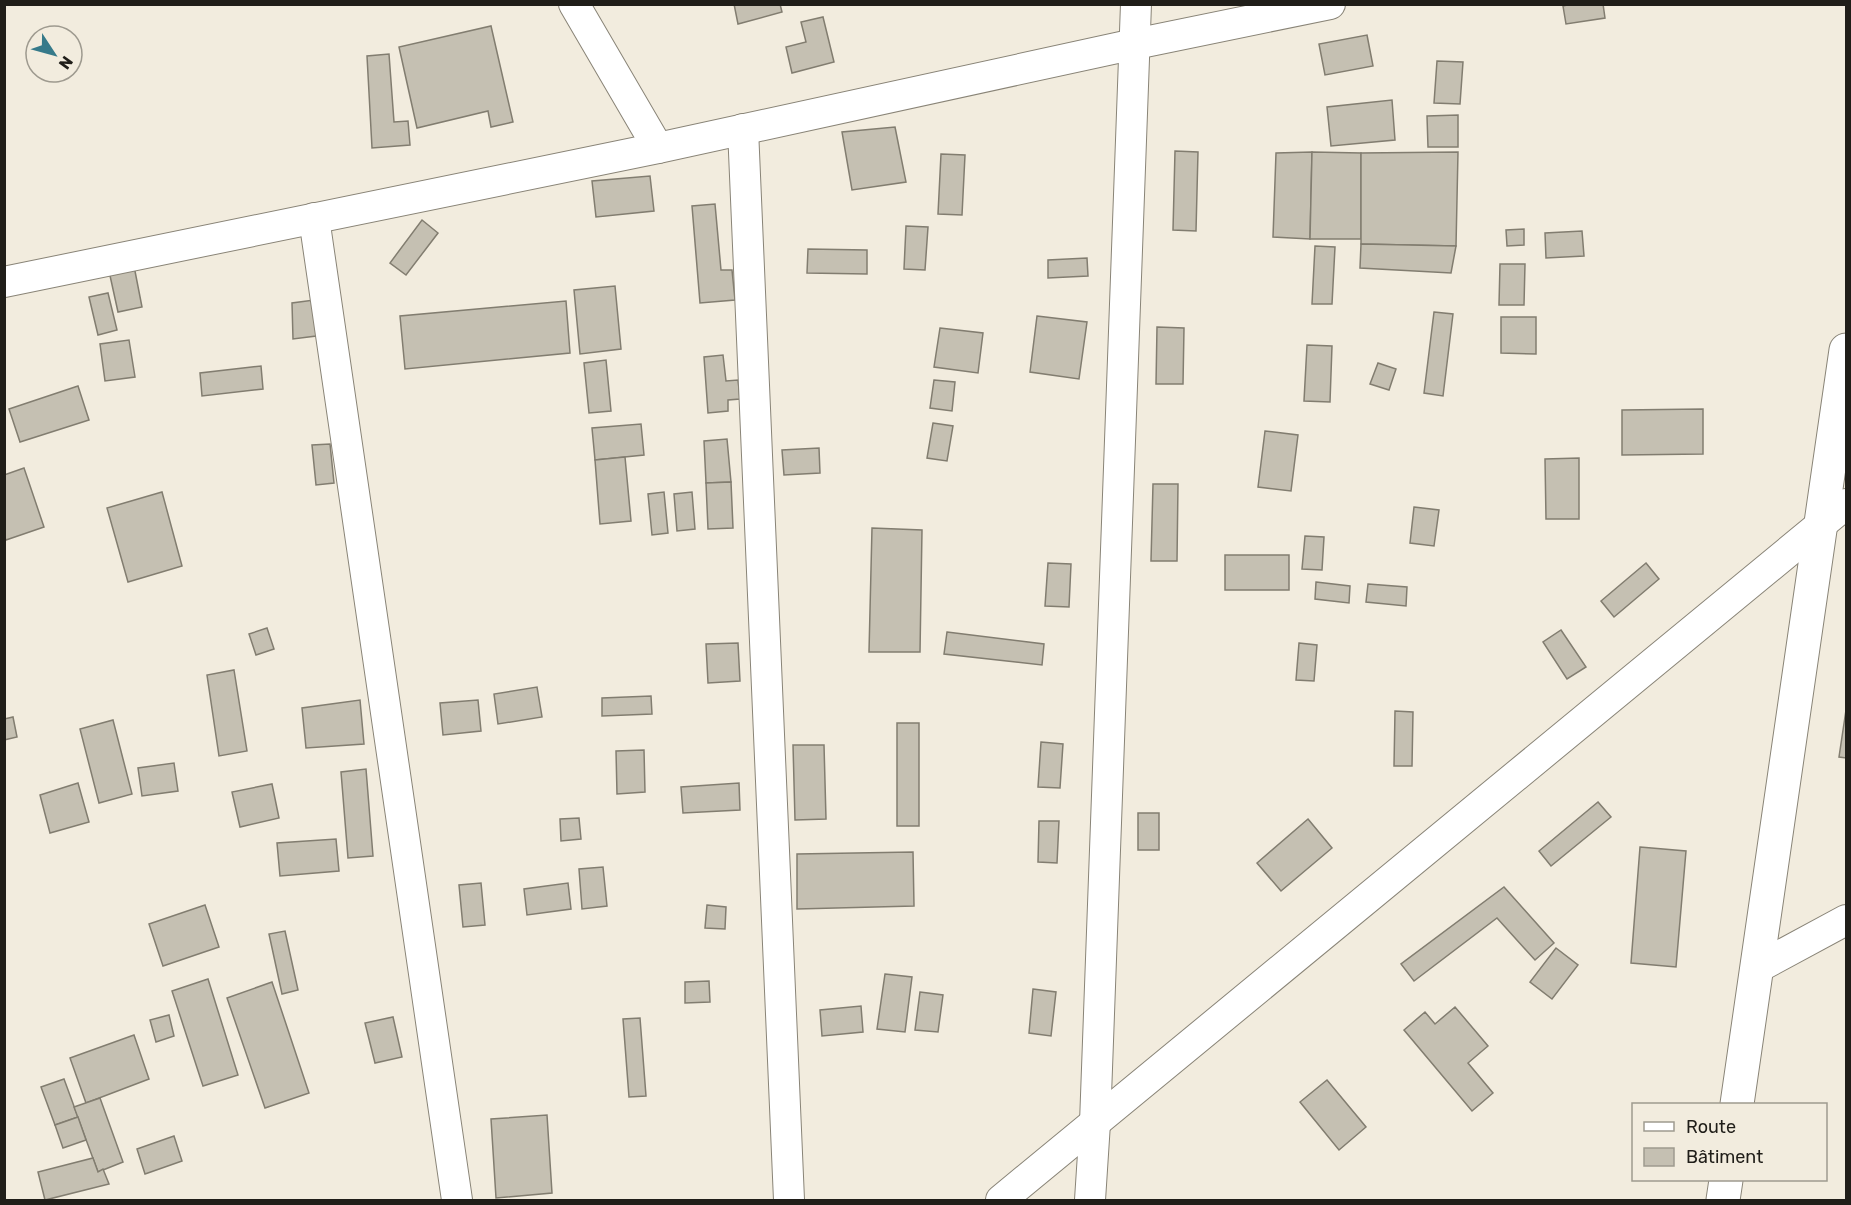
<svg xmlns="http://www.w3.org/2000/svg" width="1851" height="1205" viewBox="0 0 1851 1205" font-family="Rubik,sans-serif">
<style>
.building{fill:#c5c0b2;stroke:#827d70;stroke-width:1.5}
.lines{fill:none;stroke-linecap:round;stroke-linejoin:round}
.minor-casing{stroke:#898477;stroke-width:32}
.tertiary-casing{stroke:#898477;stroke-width:35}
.minor{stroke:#fff;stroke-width:30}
.tertiary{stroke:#fff;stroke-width:33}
</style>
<rect width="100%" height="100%" fill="#f2ecde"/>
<g class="building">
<polygon points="734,4 780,4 782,12 738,24"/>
<polygon points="1571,4 1603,4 1605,18 1566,24 1563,6"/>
<polygon points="823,17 834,62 792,73 786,47 806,42 801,22"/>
<polygon points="491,26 513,122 491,127 488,111 417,128 399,47"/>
<polygon points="1367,35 1373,66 1325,75 1319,44"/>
<polygon points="389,54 394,122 408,121 410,145 372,148 367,56"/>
<polygon points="1437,61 1463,62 1460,104 1434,103"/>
<polygon points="1392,100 1395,140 1331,146 1327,107"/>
<polygon points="1458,115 1458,147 1428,147 1427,116"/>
<polygon points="895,127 906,182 852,190 842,132"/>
<polygon points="1175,151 1198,152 1196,231 1173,230"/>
<polygon points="1312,152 1310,239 1273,237 1276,153"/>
<polygon points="1312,152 1361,153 1361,239 1310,239"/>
<polygon points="1458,152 1456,246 1361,244 1361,153"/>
<polygon points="941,154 965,155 962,215 938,214"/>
<polygon points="650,176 654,211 596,217 592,181"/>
<polygon points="715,204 721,270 732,270 735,300 700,303 692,206"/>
<polygon points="422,220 438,233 406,275 390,263"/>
<polygon points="906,226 928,227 925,270 904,269"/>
<polygon points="1524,229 1524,245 1507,246 1506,230"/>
<polygon points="1582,231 1584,256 1546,258 1545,233"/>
<polygon points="1361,244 1456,246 1451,273 1360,268"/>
<polygon points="1315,246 1335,247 1332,304 1312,304"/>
<polygon points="808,249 867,250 867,274 807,273"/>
<polygon points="1087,258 1088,276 1048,278 1048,260"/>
<polygon points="1500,264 1525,264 1524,305 1499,305"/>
<polygon points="134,266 142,307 118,312 109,271"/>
<polygon points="615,286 621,349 580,354 574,290"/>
<polygon points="108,293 117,330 98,335 89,297"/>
<polygon points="314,300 316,336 293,339 292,303"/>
<polygon points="566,301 570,353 405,369 400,316"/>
<polygon points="1434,312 1453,314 1443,396 1424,393"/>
<polygon points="1037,316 1087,322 1079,379 1030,372"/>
<polygon points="1501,317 1536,317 1536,354 1501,353"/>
<polygon points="1157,327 1184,328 1183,384 1156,384"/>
<polygon points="940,328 983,333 978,373 934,367"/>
<polygon points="129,340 135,377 105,381 100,344"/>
<polygon points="1307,345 1332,346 1330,402 1304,401"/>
<polygon points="723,355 726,381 738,380 740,399 728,400 728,411 708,413 704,357"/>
<polygon points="606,360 611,411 589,413 584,363"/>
<polygon points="1378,363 1396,369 1389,390 1370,384"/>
<polygon points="261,366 263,389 202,396 200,373"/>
<polygon points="934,380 955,382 952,411 930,408"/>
<polygon points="78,386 89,420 20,442 9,409"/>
<polygon points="1703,409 1703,454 1622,455 1622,410"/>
<polygon points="933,423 953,426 947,461 927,458"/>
<polygon points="641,424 644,455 595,460 592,428"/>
<polygon points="1265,431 1298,435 1291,491 1258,487"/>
<polygon points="727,439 731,482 706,483 704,441"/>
<polygon points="330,444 334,483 316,485 312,445"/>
<polygon points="819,448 820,473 784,475 782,450"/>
<polygon points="625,457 631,521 600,524 595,460"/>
<polygon points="1579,458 1579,519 1546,519 1545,459"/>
<polygon points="24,468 44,527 6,540 4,535 4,475"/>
<polygon points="731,482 733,528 708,529 706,483"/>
<polygon points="1153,484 1178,484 1177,561 1151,561"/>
<polygon points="162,492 182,566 128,582 107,508"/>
<polygon points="664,492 668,533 652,535 648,494"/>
<polygon points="692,492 695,529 677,531 674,494"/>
<polygon points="1414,507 1439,510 1434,546 1410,543"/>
<polygon points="872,528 922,530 920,652 869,652"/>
<polygon points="1305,536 1324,537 1322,570 1302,569"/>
<rect x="1225" y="555" width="64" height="35"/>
<polygon points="1048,563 1071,564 1069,607 1045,606"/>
<polygon points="1646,563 1659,579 1614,617 1601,601"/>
<polygon points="1316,582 1350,586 1349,603 1315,599"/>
<polygon points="1368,584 1407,587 1406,606 1366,602"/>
<polygon points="267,628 274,649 256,655 249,634"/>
<polygon points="1561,630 1586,667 1567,679 1543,642"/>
<polygon points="947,632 1044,644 1042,665 944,654"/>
<polygon points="738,643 740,681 708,683 706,644"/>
<polygon points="1299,643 1317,645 1314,681 1296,680"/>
<polygon points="234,670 247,751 219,756 207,675"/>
<polygon points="537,687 542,717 498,724 494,694"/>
<polygon points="651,696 652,714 602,716 602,698"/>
<polygon points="360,700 364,744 306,748 302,708"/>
<polygon points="478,700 481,731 443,735 440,703"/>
<polygon points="1846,710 1846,758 1839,757"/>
<polygon points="1395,711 1413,712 1412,766 1394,766"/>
<polygon points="13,717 17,737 4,740 4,719"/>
<polygon points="113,720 132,794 99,803 80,729"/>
<rect x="897" y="723" width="22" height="103"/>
<polygon points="1041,742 1063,744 1060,788 1038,787"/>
<polygon points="793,745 824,745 826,819 795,820"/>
<polygon points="644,750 645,792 617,794 616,751"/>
<polygon points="174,763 178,791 142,796 138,768"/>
<polygon points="366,769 373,856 348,858 341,772"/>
<polygon points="78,783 89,822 50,833 40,795"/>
<polygon points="739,783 740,810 683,813 681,787"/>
<polygon points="272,784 279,818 240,827 232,792"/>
<polygon points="1598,802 1611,817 1551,866 1539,851"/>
<rect x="1138" y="813" width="21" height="37"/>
<polygon points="579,818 581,839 561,841 560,819"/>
<polygon points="1308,819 1332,848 1281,891 1257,863"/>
<polygon points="1039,821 1059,821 1057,863 1038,862"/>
<polygon points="336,839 339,871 280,876 277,843"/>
<polygon points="1640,847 1686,851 1676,967 1631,963"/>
<polygon points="913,852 914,906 797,909 797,854"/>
<polygon points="603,867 607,906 582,909 579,869"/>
<polygon points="481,883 485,925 463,927 459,885"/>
<polygon points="568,883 571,909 527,915 524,889"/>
<polygon points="1504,887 1554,943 1535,960 1497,918 1414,981 1401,964"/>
<polygon points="205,905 219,947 163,966 149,924"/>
<polygon points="707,905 726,907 725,929 705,928"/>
<polygon points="285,931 298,990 282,994 269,934"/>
<polygon points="1556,948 1578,965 1552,999 1530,982"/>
<polygon points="885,974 912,977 905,1032 877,1029"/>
<polygon points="208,979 238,1075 203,1086 172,991"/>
<polygon points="709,981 710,1002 685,1003 685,982"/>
<polygon points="272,982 309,1093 265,1108 227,998"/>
<polygon points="1033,989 1056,992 1051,1036 1029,1033"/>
<polygon points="920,992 943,995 938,1032 915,1030"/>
<polygon points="861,1006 863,1032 822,1036 820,1010"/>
<polygon points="1455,1007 1488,1046 1468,1063 1493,1093 1472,1111 1404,1030 1425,1012 1435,1024"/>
<polygon points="169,1015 174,1036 156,1042 150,1020"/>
<polygon points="393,1017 402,1057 375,1063 365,1023"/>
<polygon points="640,1018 646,1096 629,1097 623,1019"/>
<polygon points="134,1035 149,1079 86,1103 70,1058"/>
<polygon points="64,1079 78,1117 55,1125 41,1087"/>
<polygon points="1327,1080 1366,1127 1339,1150 1300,1102"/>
<polygon points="100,1098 123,1162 98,1172 74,1107"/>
<polygon points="547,1115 552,1193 496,1198 491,1119"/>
<polygon points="78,1117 86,1140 63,1148 55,1125"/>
<polygon points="174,1136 182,1161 145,1174 137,1149"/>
<polygon points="93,1158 98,1172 103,1169 109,1184 45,1200 38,1172"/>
</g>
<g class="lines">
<defs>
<g id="minor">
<polyline points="574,4 658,148"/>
<polyline points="743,129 789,1200"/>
<polyline points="314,218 457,1200"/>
<polyline points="4,282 658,148 1135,44 1330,4"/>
<polyline points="1757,968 1846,920"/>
<polyline points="1001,1200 1846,504"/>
<polyline points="1090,1200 1095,1123 1136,4"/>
</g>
<g id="tertiary">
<polyline points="1737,1104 1846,350"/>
<polyline points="1723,1200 1726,1180"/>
</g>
</defs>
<use href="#minor" class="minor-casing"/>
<use href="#tertiary" class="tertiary-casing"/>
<use href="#minor" class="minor"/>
<use href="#tertiary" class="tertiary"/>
</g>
<rect width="1851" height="1205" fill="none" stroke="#201e19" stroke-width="12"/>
<rect x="1632" y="1103" width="195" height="78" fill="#f2ecde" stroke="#9e9a8f" stroke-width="1.5"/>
<rect x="1644" y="1122" width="30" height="9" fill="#ffffff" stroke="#9e9a8f" stroke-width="1.5"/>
<text x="1686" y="1133" font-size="18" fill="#201e19">Route</text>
<rect x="1644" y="1148" width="30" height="18" fill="#c5c0b2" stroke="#9e9a8f" stroke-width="1.5"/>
<text x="1686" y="1163" font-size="18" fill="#201e19">Bâtiment</text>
<g transform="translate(54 54) rotate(126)"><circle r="28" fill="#f2ecde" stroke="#9e9a8f" stroke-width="1.5"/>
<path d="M0-4.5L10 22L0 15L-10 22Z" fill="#367a8a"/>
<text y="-9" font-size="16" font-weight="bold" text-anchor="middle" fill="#201e19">N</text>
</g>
</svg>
